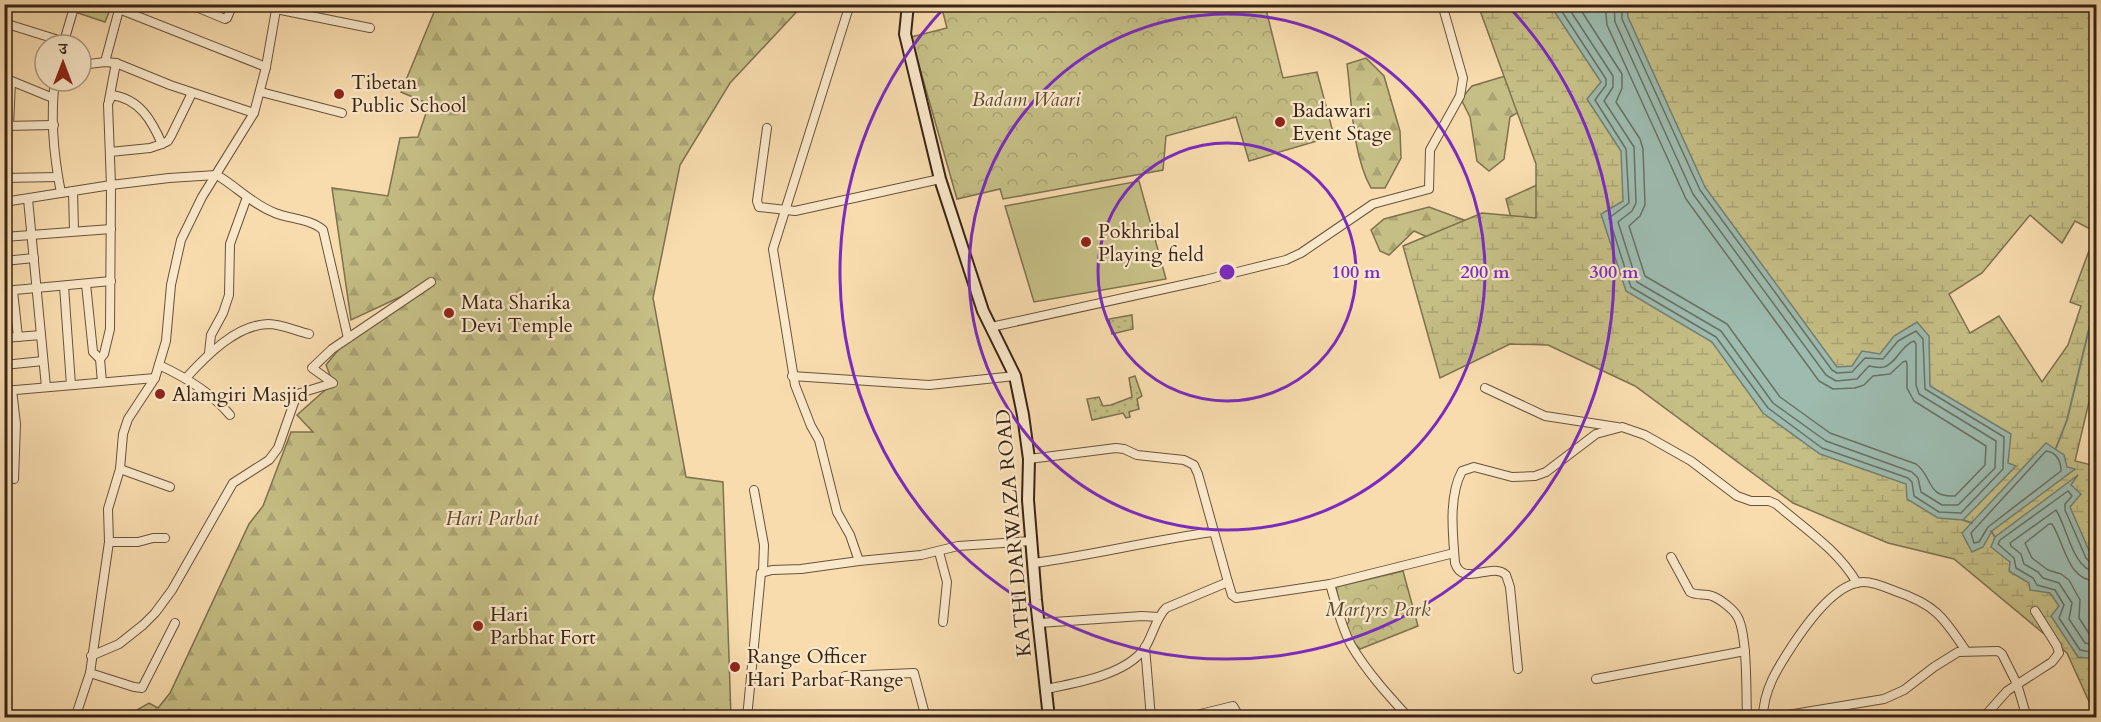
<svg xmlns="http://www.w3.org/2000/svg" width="2101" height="722" viewBox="0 0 2101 722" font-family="Cardo,'Noto Serif Devanagari',serif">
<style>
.grass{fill:url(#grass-dots);stroke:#7e714e;stroke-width:1.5}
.forest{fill:url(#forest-firs);stroke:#7e714e;stroke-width:1.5}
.wetland{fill:url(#wetland-marsh);stroke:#7e714e;stroke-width:1.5;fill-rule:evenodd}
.park{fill:url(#park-crowns);stroke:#7e714e;stroke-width:1.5}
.pitch{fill:#c5be85;stroke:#7e714e;stroke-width:1.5}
.water{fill:#9dbbaf;stroke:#757f72;stroke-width:1.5}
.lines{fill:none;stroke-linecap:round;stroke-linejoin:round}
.shore{stroke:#6a7062;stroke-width:1.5}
.stream{stroke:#757f72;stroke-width:2}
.street-casing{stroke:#68523c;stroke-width:10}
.secondary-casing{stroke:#382416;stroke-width:14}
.street{stroke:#fae8ca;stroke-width:8}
.secondary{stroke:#fae8ca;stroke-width:10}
.ring{fill:none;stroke:#7b2cbf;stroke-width:3}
.poi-dot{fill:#8f2418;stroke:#fae8ca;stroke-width:2}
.labels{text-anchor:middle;stroke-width:4.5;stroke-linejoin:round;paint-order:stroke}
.poi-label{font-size:20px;fill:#382416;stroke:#fae8ca;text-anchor:start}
.park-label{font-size:20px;font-style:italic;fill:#5b4a32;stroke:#fae8ca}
.street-label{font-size:20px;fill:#382416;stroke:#fae8ca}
.centre{fill:#7b2cbf;stroke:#fae8ca;stroke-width:3}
.ring-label{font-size:18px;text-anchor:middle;font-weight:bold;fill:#7b2cbf;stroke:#fae8ca;stroke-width:4.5;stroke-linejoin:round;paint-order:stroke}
</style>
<defs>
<pattern id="grass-dots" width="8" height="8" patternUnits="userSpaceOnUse" patternTransform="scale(1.5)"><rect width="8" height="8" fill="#c5be85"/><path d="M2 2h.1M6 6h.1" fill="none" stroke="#aaa372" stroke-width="1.8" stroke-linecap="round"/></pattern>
<pattern id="forest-firs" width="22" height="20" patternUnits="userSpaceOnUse" patternTransform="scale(1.5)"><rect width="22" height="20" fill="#c5be85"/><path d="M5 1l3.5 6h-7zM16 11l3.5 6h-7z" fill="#aaa372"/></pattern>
<pattern id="wetland-marsh" width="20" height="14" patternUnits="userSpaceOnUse" patternTransform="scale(1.5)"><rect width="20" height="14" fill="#c5be85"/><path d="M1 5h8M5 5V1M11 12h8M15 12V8" fill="none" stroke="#aaa372"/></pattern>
<pattern id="park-crowns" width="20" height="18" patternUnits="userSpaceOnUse" patternTransform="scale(1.5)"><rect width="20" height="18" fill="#c5be85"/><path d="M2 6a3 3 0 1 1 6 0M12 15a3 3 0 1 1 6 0" fill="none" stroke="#aaa372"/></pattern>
</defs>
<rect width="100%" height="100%" fill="#f8dcae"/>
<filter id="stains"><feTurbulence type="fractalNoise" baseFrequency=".00333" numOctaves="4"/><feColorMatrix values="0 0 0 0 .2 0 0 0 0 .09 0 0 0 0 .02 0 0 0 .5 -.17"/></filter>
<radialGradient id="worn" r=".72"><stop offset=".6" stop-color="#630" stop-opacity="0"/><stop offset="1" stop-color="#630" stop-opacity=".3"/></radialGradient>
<g class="grass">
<polygon points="1132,315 1133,329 1112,334 1109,319"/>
<polygon points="1135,376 1142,396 1137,399 1139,409 1129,412 1130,417 1126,418 1123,413 1092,420 1087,399 1099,397 1103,406 1111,405 1132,397 1129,378"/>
</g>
<g class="forest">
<polygon points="437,5 803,5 730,83 680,165 653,298 686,477 723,482 731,717 123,718 149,703 158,708 170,693 249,524 263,506 291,432 313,432 297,415 333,383 326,365 348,338 426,285 351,320 332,188 388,196 400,138 418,137 429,104 401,92"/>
<path d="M1366,58L1384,76L1400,131L1401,158L1385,188H1371C1352,154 1352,102 1347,64Z"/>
<polygon points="1542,65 1567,75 1597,131 1613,167 1610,194 1592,219 1593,243 1597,267 1628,338 1623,355 1606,361 1532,332 1496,324 1460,299 1454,265 1443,244 1414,231 1389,255 1380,251 1371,230 1384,219 1429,207 1502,234 1515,233 1506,199 1548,180 1551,169 1543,128 1524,109 1510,117 1504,159 1489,171 1477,161 1470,117 1461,99 1472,86"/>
</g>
<path class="wetland" d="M1478,5H2096V385H2093L2075,461L2096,466V717L2067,653L1954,559L1888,543L1793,503L1635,386L1548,345L1510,344L1440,378L1403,246L1482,213L1536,218V164ZM2030,215L2062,243L2075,221L2096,232L2070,302L2081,306L2068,345L2042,382L1999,316L1970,333L1949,294L1982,273Z"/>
<g class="park">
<polygon points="80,5 80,4 112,5 105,22 78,13"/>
<polygon points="941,5 1265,5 1283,78 1317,72 1334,136 1249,161 1236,117 1166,136 1163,170 1003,199 1000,189 957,199 911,37 947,28"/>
<polygon points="1403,571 1418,626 1360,649 1355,644 1346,627 1349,621 1348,615 1341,613 1336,587"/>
</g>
<polygon class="pitch" points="1139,181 1166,279 1034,302 1005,206"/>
<g class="water">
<polygon points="1550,5 1627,5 1628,17 1705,187 1837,367 1852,366 1862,351 1880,354 1894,336 1917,322 1929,336 1930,386 2011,434 2008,463 2016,466 1963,520 1938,518 1907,499 1906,484 1820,454 1763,413 1712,342 1626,291 1601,214 1623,201 1621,151 1587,99 1601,82"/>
<polygon points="2046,443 2064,455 2067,467 2075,469 1992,531 1983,547 1972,552 1962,533"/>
<polygon points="2078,475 2071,485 2081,494 2070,507 2091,555 2096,560 2096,659 2078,657 2051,616 2059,606 2050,593 2030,590 2029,583 2009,571 2010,562 1991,547 1995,537"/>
</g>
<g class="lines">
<g class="shore">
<polyline points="1557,4 1606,79 1606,85 1595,100 1626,149 1629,203 1609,218 1631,287 1716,337 1768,408 1822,448 1908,478 1912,482 1914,496 1939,512 1961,513 2003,469 2004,437 1925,389 1923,339 1916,331 1898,341 1883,359 1865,358 1852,372 1837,373 1832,370 1700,190 1622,19 1622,4"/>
<path d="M1566,4L1613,76V87L1604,101L1634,147L1636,203L1632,211L1618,222L1637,282L1721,331L1773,403L1826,441L1912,472L1918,478L1921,492L1942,505H1958L1995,468L1996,441L1919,394L1916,385V344L1914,341C1901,345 1897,363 1884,367C1879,368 1873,367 1869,366L1857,379L1836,381L1826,375L1693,194L1615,22L1614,4"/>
<path d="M1577,4L1622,74V88L1616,102L1640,139L1643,149L1645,205L1640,216L1629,226L1645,276L1727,324L1780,397L1830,433L1916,464C1933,476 1926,498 1955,496L1985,465L1986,446L1914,401L1907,388V364L1906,361L1903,362L1890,374L1873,376L1864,385L1855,388L1833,389L1819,381L1686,199L1607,25L1605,4"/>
<path d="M2046,451C2057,452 2061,462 2061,471L1988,527L1979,542L1974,543L1971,533Z"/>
<polyline points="2096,564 2091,563 2086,558 2065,510 2065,504 2072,496 2068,491 2000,540 1998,544 2014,558 2016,568 2033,578 2037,585 2055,590 2064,605 2059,618 2080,650 2096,653"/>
<path d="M2096,572C2073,570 2067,527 2056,510L2010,543L2011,546L2021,554L2024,564L2038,572L2043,578L2059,583L2072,603L2069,619L2085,643L2096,645"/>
<path d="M2096,581C2067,580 2065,544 2052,524H2049L2025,543L2032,558L2048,570L2061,574L2069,580L2080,600L2079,618L2090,635L2096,636"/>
</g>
<g class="stream">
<polyline points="2056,448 2067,420 2096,300"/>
<polyline points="1963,520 1972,523"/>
<polyline points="1991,531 1995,537"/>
</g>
<defs>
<g id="street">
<polyline points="189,4 225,19 227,18 233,4"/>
<polyline points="850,4 773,249 795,385 811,426 819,440 837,512 850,535 859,561 921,555 958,546 1032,541"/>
<polyline points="119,9 266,67"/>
<polyline points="276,9 370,28"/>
<polyline points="4,23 65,42"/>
<polyline points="63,45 75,4"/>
<polyline points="105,62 120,6"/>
<polyline points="81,65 105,62 116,63 170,85 254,113"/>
<polyline points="4,78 53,98"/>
<path d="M55,81C50,117 54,157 61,193"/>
<polyline points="261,92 342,113"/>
<polyline points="109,100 116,63"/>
<polyline points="4,126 54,125"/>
<polyline points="9,126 11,81"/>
<polyline points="767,128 757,201 759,207 795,211 940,179"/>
<polyline points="162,144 168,141 171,136 192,93"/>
<polyline points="4,178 58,177"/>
<polyline points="73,191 74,231"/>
<polyline points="28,199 46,387"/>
<path d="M4,202L111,185L169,178L216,175L220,177C239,189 254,205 275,213C290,219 311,219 323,230L348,338"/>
<polyline points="4,237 111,229"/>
<polyline points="4,261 34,258"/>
<polyline points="86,284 93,352 100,359"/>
<polyline points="64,286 71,385"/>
<polyline points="4,291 111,281"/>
<polyline points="13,291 18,337"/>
<polyline points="991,327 1205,280 1286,260 1301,253 1373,204 1429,189 1430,150 1460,96 1463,78 1442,4"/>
<polyline points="4,338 41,335"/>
<polyline points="209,353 211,335 223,313 229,295 230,244 247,197"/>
<polyline points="4,365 43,361"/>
<path d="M159,365C185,377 211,392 230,415"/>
<polyline points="792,376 929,385 1015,376"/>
<path d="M186,378C206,356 236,325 268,324C282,324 296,331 309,334"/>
<path d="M102,382L100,359L104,354L110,329L111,185L108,104L112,95C140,99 152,121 162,144L150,148L110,152"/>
<polyline points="1485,388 1545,416 1617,427"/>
<polyline points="12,390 16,424 14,479"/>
<polyline points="4,391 155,378"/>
<polyline points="1029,459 1116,448 1124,449 1137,455 1184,460 1194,465 1198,474 1228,582 1232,595 1236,598 1330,584 1454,553"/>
<polyline points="120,469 170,487"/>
<polyline points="754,490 764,545 763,571"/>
<polyline points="109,542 138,542 153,538 165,538"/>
<polyline points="939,552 947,582 943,622"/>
<path d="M1671,557L1690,592C1697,596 1705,593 1712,596C1720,599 1733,609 1737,616C1748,633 1746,696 1747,718"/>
<path d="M1034,563C1094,555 1153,540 1213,532"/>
<path d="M1330,584C1336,604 1341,626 1351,645C1367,672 1388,695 1409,718"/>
<polyline points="1039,623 1142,616 1159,617"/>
<polyline points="1145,647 1151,718"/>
<polyline points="91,656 119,644 143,625 155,613 172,590 233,483 269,460 278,448 297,394 333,383 312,368 332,349 431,282"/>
<path d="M1518,669L1510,587L1506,575C1492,561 1463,588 1455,563C1453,535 1448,497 1462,471L1474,467L1512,477L1535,476L1546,472L1596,434L1622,427L1645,435L1691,461L1737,496L1751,501H1769L1776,504C1804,528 1838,550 1857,583"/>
<polyline points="90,673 134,687 142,688 175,623"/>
<polyline points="845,676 914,673 926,718"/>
<polyline points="1596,679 1745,651"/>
<path d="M1046,689C1076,683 1125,675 1144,649C1153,636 1155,619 1166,608L1228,582"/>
<polyline points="75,718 90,673 109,542 108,509 120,469 123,434 128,419 155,378 166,341 171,285 181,240 202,197 254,113 266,67 277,4"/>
<polyline points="747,718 761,573 772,570 801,569 859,561"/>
<polyline points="1184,718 1233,706 1240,718"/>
<path d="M1763,718C1763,689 1779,666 1794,643C1808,622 1837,582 1864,582C1874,582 1885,587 1895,591C1934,604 1943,616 1966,651"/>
<polyline points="1769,718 1884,699 1904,690 1934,667 1958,652 1998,651 2002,654 2017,684 2027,718"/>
<polyline points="1983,718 2007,691 2052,662 2059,653 2057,646 2035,611"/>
</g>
<polyline id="secondary" points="908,4 905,34 940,179 983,311 1015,376 1023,415 1029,459 1028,500 1036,600 1049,718"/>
</defs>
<use href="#street" class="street-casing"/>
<use href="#secondary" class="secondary-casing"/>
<use href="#street" class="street"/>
<use href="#secondary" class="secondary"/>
</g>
<g class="ring">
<circle cx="1227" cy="272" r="129"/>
<circle cx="1227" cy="272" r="258"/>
<path d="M1508 6A387 387 0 1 1 946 6"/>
</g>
<g class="poi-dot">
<circle cx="339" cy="94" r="6"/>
<circle cx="1280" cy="122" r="6"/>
<circle cx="1086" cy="242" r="6"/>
<circle cx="449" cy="313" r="6"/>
<circle cx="160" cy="394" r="6"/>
<circle cx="478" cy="626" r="6"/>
<circle cx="735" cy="667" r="6"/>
</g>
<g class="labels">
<g class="poi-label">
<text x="351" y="89">Tibetan<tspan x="351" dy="23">Public School</tspan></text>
<text x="1292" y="117">Badawari<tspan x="1292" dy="23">Event Stage</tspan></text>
<text x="1098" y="238">Pokhribal<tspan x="1098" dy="23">Playing field</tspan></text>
<text x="461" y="309">Mata Sharika<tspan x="461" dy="23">Devi Temple</tspan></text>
<text x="172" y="401">Alamgiri Masjid</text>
<text x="490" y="621">Hari<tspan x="490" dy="23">Parbhat Fort</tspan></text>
<text x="747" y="663">Range Officer<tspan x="747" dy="23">Hari Parbat Range</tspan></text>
</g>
<g class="park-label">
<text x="1026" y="106">Badam Waari</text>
<text x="492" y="525">Hari Parbat</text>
<text x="1378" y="616">Martyrs Park</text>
</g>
<g class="street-label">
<text transform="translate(1013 533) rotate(-95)" y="7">KATHI DARWAZA ROAD</text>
</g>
</g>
<circle cx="1227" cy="272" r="9" class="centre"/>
<g class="ring-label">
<text x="1356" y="278">100 m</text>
<text x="1485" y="278">200 m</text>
<text x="1614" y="278">300 m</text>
</g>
<rect width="2101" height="722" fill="none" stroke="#f8dcae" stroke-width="24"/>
<rect x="6" y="6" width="2089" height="710" fill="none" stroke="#382416" stroke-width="3"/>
<rect x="12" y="12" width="2077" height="698" fill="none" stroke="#382416" stroke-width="1.5"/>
<g transform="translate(63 63)"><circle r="28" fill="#fae8ca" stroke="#ac9a82" stroke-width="1.5"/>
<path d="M0-4.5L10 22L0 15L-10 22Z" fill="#8f2418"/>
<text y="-9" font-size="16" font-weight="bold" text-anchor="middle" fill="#382416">उ</text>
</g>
<rect width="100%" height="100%" filter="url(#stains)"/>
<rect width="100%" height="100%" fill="url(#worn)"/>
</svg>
